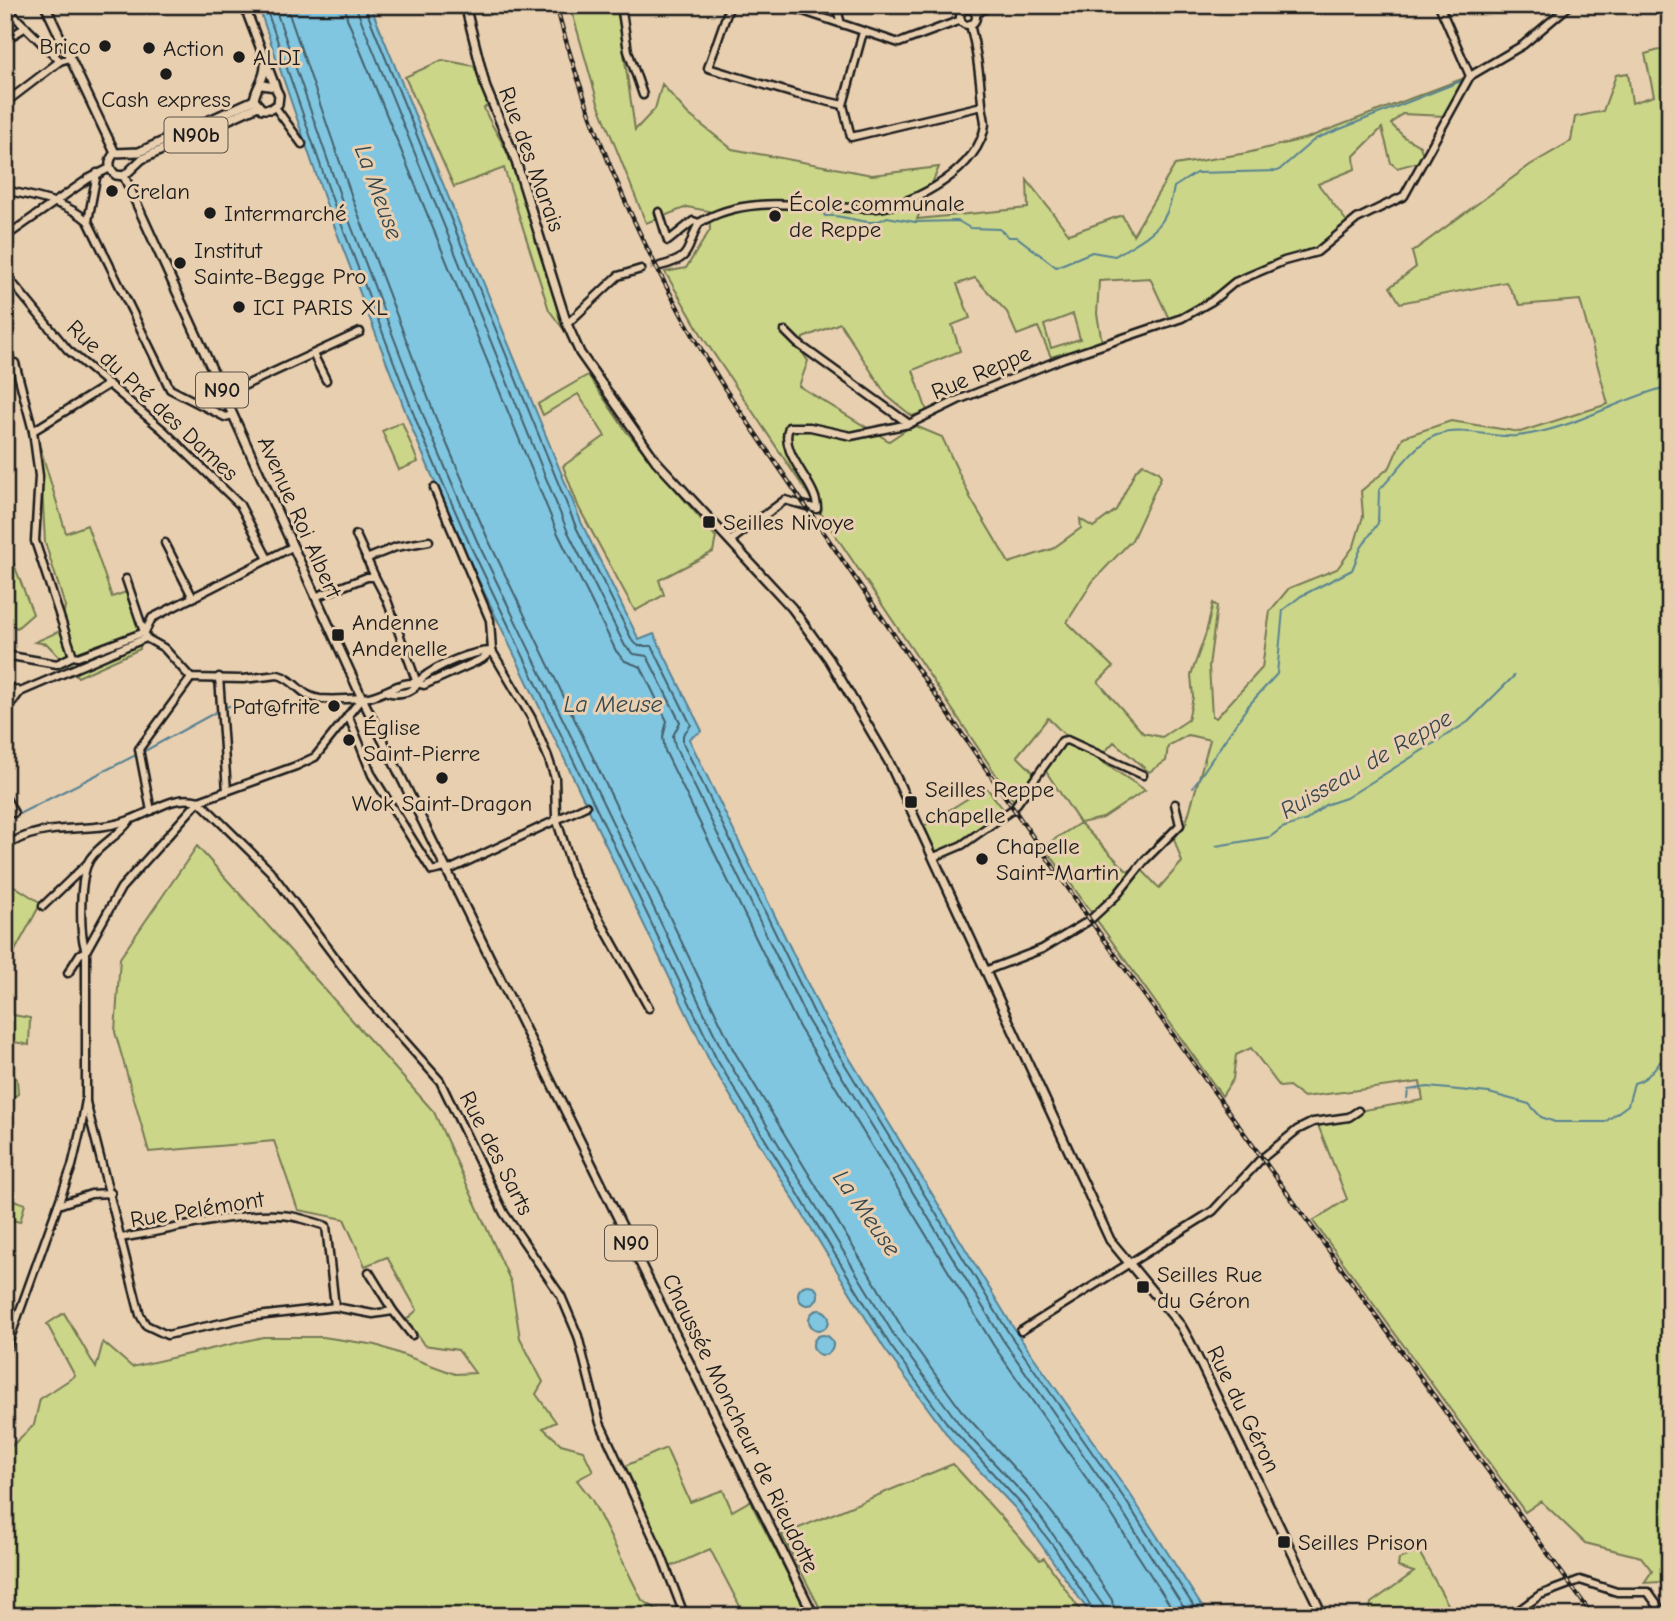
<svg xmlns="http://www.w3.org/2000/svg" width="1675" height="1621" viewBox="0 0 1675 1621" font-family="'Comic Neue',sans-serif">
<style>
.green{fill:#cbd689;stroke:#747952;stroke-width:2;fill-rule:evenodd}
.water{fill:#80c6e1;stroke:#588292;stroke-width:2}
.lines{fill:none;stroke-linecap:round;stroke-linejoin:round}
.shore{stroke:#44606b;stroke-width:2}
.stream{stroke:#588292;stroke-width:2}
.minor-tunnel{stroke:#bfab92;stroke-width:6;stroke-dasharray:6 3;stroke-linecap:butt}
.minor-casing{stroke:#1c1c1c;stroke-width:11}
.major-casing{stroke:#1c1c1c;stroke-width:12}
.minor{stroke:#e8cfb0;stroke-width:6}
.major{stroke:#e8cfb0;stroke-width:7}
.rail-casing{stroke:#1c1c1c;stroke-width:4.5}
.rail{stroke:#e8cfb0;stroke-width:2;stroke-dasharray:5;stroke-linecap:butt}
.poi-dot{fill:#1c1c1c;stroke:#e8cfb0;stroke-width:2.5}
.labels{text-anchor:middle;stroke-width:6;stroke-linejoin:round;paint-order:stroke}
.shield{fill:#e8cfb0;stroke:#595248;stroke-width:2}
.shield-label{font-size:21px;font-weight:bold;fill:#1c1c1c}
.poi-label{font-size:23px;fill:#1c1c1c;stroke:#e8cfb0;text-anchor:start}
.street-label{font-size:23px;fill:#1c1c1c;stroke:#e8cfb0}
.water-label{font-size:24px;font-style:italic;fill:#35464d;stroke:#e8cfb0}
</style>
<rect width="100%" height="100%" fill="#e8cfb0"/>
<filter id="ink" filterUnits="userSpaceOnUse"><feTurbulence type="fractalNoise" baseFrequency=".0143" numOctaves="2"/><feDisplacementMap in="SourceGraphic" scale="14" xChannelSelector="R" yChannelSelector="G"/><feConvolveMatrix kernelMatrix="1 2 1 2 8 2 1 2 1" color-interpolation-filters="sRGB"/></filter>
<g filter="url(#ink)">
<g class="green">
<path d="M570,5H617L635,130L655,109L662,84L688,114L732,149L872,175L939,167L917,219L1028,208L1027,180L1069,234L1122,215L1133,235L1175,165L1247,153L1307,138L1464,78L1445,116L1402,114L1391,124L1404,137L1420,146L1423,155L1419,162L1397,168L1391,163L1382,128L1354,156L1355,169L1318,184L1348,223L1317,250L1261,268L1182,316L1169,319L1150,278L1099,281L1097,314L1102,342L1051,357L1038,327L1017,335L1007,312L975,278L957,284L970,318L952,325L960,351L913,370L927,411L912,416L887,396L840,323L803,338L802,352L808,361L799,386L889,441L913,425L942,437L971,499L1009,563L1052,549L1081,528L1080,519L1093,527L1116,510L1136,470L1143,464L1159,472L1161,477L1132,540L1093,581L1067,622L1113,667L1098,682L1143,733L1162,737L1188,720L1193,697L1191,675L1206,633L1213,603L1217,606L1209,666L1212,716L1216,718L1262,668L1270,611L1289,588L1337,569L1354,546L1363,516L1361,491L1390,467L1403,437L1451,421L1520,432L1608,404L1580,300L1520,305L1506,282L1400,303L1390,287L1416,267L1412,252L1530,165L1571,141L1575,117L1603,111L1616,75L1628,73L1632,103L1654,96L1645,54L1670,47V1588L1660,1582L1644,1583L1652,1571L1641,1557L1585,1543L1541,1501L1525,1512L1313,1221L1347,1199L1318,1125L1358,1111L1423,1100L1420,1082L1304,1097L1289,1086L1280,1087L1251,1048L1236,1055L1233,1079L1222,1096L1044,846L1080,823L1043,767L1066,736L1048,718L1017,756L1034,773L1015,803L704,339L665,272L686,268L710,230L709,211L687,207L646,223L598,103ZM1073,314L1080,339L1051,348L1044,325ZM1188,735L1210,740L1186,823L1174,839L1182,862L1159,888L1143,871L1126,870L1080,823L1103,818L1145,790L1098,759L1114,742L1149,772L1166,761L1168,746Z"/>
<path d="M442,60L474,66L488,105L484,108C490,125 501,137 508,155C529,212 545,272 564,330L549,310L504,168L454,187L405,77Z"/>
<polygon points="588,375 626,431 716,537 713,552 659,580 664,595 635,611 579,508 563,466 605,436 578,394 543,415 538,404"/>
<polygon points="402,422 418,462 399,470 382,431"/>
<polygon points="40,447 66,533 87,525 112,597 129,591 141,630 140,649 78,677 47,644 35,642 67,628 63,617 65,606 45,542"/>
<polygon points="5,554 10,554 33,614 17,628 5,621"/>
<polygon points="986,787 1007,814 975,837 938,856 924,826"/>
<polygon points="197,846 434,1112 511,1282 520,1338 543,1382 536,1394 556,1422 543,1428 561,1444 583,1450 593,1471 577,1480 592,1500 642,1600 668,1616 5,1616 5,1452 34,1425 40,1399 75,1376 47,1324 64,1313 96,1368 103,1342 132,1367 263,1337 323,1337 376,1345 455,1374 475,1373 458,1350 424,1345 407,1319 417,1310 387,1257 365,1266 344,1219 298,1210 274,1141 149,1152 115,1032 120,958"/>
<polygon points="5,880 41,903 5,969"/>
<polygon points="5,1007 8,1014 30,1018 29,1045 10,1041 5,1043"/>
<polygon points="5,1067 17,1079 18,1094 5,1103"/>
<polygon points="5,1197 25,1204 20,1222 5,1218"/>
<polygon points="666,1448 690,1502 723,1490 732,1511 750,1501 809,1616 734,1616 743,1612 710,1549 670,1567 625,1466"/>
<polygon points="953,1464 1040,1560 1044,1558 1084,1616 824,1616 782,1535"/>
<polygon points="1419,1552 1450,1608 1438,1616 1369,1616 1371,1603 1414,1572 1398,1567 1399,1559"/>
</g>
<g class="water">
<polygon points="258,5 370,5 582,524 639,640 654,634 702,731 689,739 822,1013 1016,1332 1132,1497 1208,1616 1092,1616 1015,1508 954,1444 884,1348 711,1064 463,548 413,431 329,212"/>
<circle cx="808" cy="1295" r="10"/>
<circle cx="819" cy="1320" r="10"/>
<circle cx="823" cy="1345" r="10"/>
</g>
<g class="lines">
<g class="shore">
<polyline points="265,5 336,210 419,428 470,545 717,1060 890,1345 946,1422 1020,1503 1054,1547 1097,1616"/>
<polyline points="274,5 344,207 427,425 477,541 725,1056 897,1340 966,1433 1027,1498 1103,1605 1106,1616"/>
<polyline points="286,5 354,203 437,421 487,537 734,1051 906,1334 961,1410 1035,1491 1070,1536 1112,1600 1116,1616"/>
<polyline points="345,5 347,18 558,534 616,651 625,661 641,667 667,721 663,737 665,751 799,1027 994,1346 1110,1512 1177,1616"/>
<polyline points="355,5 567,530 625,646 634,654 647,656 680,722 673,736 675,746 808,1021 1003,1340 1119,1506 1189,1616"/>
<polyline points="364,5 576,527 633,642 639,646 652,646 691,725 683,735 683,743 816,1017 1010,1335 1126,1501 1200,1616"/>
</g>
<g class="stream">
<path d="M823,211L825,216C846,213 868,230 887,217L915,222L958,221L970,228L999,229L1009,237H1017L1056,267L1092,252L1115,256C1150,234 1167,230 1174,187L1196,173L1278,171L1315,139L1461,81"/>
<polyline points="443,671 477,656"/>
<polyline points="224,708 232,705 293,704"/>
<polyline points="141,753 218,711"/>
<path d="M1193,787L1248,706L1277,674L1283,610L1301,596L1352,570L1361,548L1378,523L1379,490C1397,473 1414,443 1437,435C1465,426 1490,438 1517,436C1573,430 1617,399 1670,386"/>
<polyline points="5,821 136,755"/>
<polyline points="1216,846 1270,837 1282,828 1307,820 1325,805 1346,798 1468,722 1514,676"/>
<path d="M1407,1098L1408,1090L1428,1087L1489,1093L1529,1104L1541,1117L1555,1122H1605L1628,1105L1634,1083C1654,1078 1654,1061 1670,1056"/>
<polyline points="1669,1570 1670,1569"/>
</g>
<polyline class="minor-tunnel" points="641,269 660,266"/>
<defs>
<g id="minor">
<polyline points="621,5 628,51 643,95"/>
<polyline points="730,5 708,68 795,94 843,105 863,32"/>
<polyline points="785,5 899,43 961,20"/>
<polyline points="836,5 841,24"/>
<polyline points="5,7 60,61"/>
<circle cx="968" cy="17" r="8"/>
<polyline points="976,14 990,5"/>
<polyline points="5,40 26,27"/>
<polyline points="1470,76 1523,45 1570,5"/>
<polyline points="5,103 60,61 70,58"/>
<polyline points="843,105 851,137 982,106"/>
<polyline points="275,107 302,144"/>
<path d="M5,190C34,197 65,201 88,221L170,389L225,417L233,415"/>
<polyline points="659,212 668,241 693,221 699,223"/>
<polyline points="88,221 97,173"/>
<polyline points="5,237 88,179 110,168"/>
<path d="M660,266C694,258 685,249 699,223C752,190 819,211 877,208C915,205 981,167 985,124C985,118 982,110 982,103C980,76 977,51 970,24"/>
<polyline points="5,274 68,350 163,430 240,505 268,559"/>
<polyline points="567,324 618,276 641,269"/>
<polyline points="785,331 797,343 909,424 958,400 1064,358 1182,318 1212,301 1235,282 1284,261 1317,252 1357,219 1404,196 1470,76 1439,5"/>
<polyline points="313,354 326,380"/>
<polyline points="15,363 33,431"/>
<polyline points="109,384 33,431 39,476 35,541 73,656 78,657 145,632"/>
<polyline points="224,395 360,332"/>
<polyline points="434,488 490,620 492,651 531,717 548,757 555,778 556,818 574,874 649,1008"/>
<polyline points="356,535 375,577"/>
<path d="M730,541L785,500L817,509C818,484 778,454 789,427H810L851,436L909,424"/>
<polyline points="165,543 193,598"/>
<polyline points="366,559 396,547 429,541"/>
<path d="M126,579L146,638L164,648L191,678L243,679L278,675C295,679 301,697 320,699C333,700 350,699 363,698C386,696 400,677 424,685L482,659L492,651"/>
<polyline points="315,597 367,577 375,577 387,600 417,683"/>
<polyline points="145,632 152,618 292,547"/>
<polyline points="5,655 57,664 73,656"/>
<polyline points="219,677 227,791"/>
<polyline points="5,685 20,692"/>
<path d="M388,692C394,695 409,693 414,688C417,686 418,682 421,679C437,665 472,651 492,651"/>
<polyline points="5,712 20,692 146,638"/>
<polyline points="348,715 372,775 432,871 445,868"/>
<polyline points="5,797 14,813"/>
<polyline points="199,801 270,871 362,993 440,1081 504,1213 561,1296 578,1336 600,1423 661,1554 682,1609 676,1616"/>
<polyline points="199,801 296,766 315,757 362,698"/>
<polyline points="151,811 139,749 191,678"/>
<path d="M5,847C43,819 91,836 132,819C155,811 173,794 199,801"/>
<polyline points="934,857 962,845 1013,809 1062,741 1067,740 1143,775"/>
<polyline points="447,871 586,806"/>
<polyline points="43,906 88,863"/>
<polyline points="985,971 1042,949 1090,920 1117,895 1145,860 1180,825 1175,804"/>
<path d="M68,973L80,954L86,951C79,933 79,876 90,859C100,844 119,836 129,821"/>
<polyline points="86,1102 140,1315 146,1325 167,1335 249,1317 335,1307 373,1314 393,1311 412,1335"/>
<polyline points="58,1205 91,1194 111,1193"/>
<path d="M120,1238C168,1231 230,1213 278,1215C294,1215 310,1221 326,1226L335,1307"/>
<polyline points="369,1272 393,1311"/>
<polyline points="1021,1331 1213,1211 1260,1160 1297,1130 1313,1122 1349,1117 1358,1111"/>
<polyline points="5,1352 72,1166 81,1128 86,1100 86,951 121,888 199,801"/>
<polyline points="1511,1616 1540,1595 1580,1580 1617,1592 1648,1592 1665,1616"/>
</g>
<g id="major">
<polyline points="45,5 115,153"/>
<polyline points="244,5 275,86"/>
<polyline points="465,5 486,88 514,155 567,324 580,353 656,461 792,608 829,659 889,762 1110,1240 1181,1326 1190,1342 1323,1616"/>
<path d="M262,85L275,87L279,95L278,104L271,109H262L254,100C256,86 265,80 265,65"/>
<polyline points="115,153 139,152 254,100"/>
<path d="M115,153C108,160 108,169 116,175L124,176"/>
<polyline points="124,176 362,698 814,1616"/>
<polyline points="124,176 142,159 258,106"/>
</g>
</defs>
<use href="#minor" class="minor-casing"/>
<use href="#major" class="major-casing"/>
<use href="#minor" class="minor"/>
<use href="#major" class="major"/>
<defs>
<path id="rail" d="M556,5C592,141 651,270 725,389L1090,920L1593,1616"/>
</defs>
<use href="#rail" class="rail-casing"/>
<use href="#rail" class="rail"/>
</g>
</g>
<g class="poi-dot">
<circle cx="105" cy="46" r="7"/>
<circle cx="149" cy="48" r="7"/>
<circle cx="239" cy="57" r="7"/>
<circle cx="166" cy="74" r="7"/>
<circle cx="112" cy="191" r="7"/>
<circle cx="210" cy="213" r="7"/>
<circle cx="775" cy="216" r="7"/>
<circle cx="180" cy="263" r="7"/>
<circle cx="239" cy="307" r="7"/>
<rect x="702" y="515" width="14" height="14" rx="3.5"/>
<rect x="331" y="628" width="14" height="14" rx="3.5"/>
<circle cx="334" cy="706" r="7"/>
<circle cx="349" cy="740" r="7"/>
<circle cx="442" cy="778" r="7"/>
<rect x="904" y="795" width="14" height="14" rx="3.5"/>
<circle cx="982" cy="859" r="7"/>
<rect x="1136" y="1280" width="14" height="14" rx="3.5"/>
<rect x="1277" y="1535" width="14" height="14" rx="3.5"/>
</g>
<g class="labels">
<g class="shield">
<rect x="164.5" y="117.5" width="63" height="35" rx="5"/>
<rect x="196" y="372.5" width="52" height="35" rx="5"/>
<rect x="605" y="1225.5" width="52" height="35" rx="5"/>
</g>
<g class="shield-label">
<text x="196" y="142">N90b</text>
<text x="222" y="397">N90</text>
<text x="631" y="1250">N90</text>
</g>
<g class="poi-label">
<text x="91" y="54" text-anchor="end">Brico</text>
<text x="163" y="56">Action</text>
<text x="253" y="65">ALDI</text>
<text x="166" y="107" text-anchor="middle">Cash express</text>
<text x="126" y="199">Crelan</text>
<text x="789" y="211">École communale<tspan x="789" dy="26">de Reppe</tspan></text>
<text x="224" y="221">Intermarché</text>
<text x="194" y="258">Institut<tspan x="194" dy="26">Sainte-Begge Pro</tspan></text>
<text x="253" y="315">ICI PARIS XL</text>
<text x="723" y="530">Seilles Nivoye</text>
<text x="352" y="630">Andenne<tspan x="352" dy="26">Andenelle</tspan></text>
<text x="320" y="714" text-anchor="end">Pat@frite</text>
<text x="363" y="735">Église<tspan x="363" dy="26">Saint-Pierre</tspan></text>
<text x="925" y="797">Seilles Reppe<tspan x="925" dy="26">chapelle</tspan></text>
<text x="442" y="811" text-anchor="middle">Wok Saint-Dragon</text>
<text x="996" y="854">Chapelle<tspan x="996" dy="26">Saint-Martin</tspan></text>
<text x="1157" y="1282">Seilles Rue<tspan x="1157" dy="26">du Géron</tspan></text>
<text x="1298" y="1550">Seilles Prison</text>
</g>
<g class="street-label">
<text transform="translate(532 159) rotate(70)" y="8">Rue des Marais</text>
<text transform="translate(981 372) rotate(-23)" y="8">Rue Reppe</text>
<text transform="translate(153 400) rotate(43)" y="8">Rue du Pré des Dames</text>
<text transform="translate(300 517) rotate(66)" y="8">Avenue Roi Albert</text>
<text transform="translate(497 1153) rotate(63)" y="8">Rue des Sarts</text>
<text transform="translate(197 1209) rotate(-9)" y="8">Rue Pelémont</text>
<text transform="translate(1244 1409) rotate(64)" y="8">Rue du Géron</text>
<text transform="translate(741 1423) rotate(64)" y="8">Chaussée Moncheur de Rieudotte</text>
</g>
<g class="water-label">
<text transform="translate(379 192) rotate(70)" y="8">La Meuse</text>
<text x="613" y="712">La Meuse</text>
<text transform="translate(1366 764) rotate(-30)" y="8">Ruisseau de Reppe</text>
<text transform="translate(867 1213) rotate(55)" y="8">La Meuse</text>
</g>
</g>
<rect width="1675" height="1621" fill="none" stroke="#e8cfb0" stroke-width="28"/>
<rect x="14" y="14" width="1647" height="1593" fill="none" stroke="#1c1c1c" stroke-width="2.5" filter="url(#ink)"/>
</svg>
